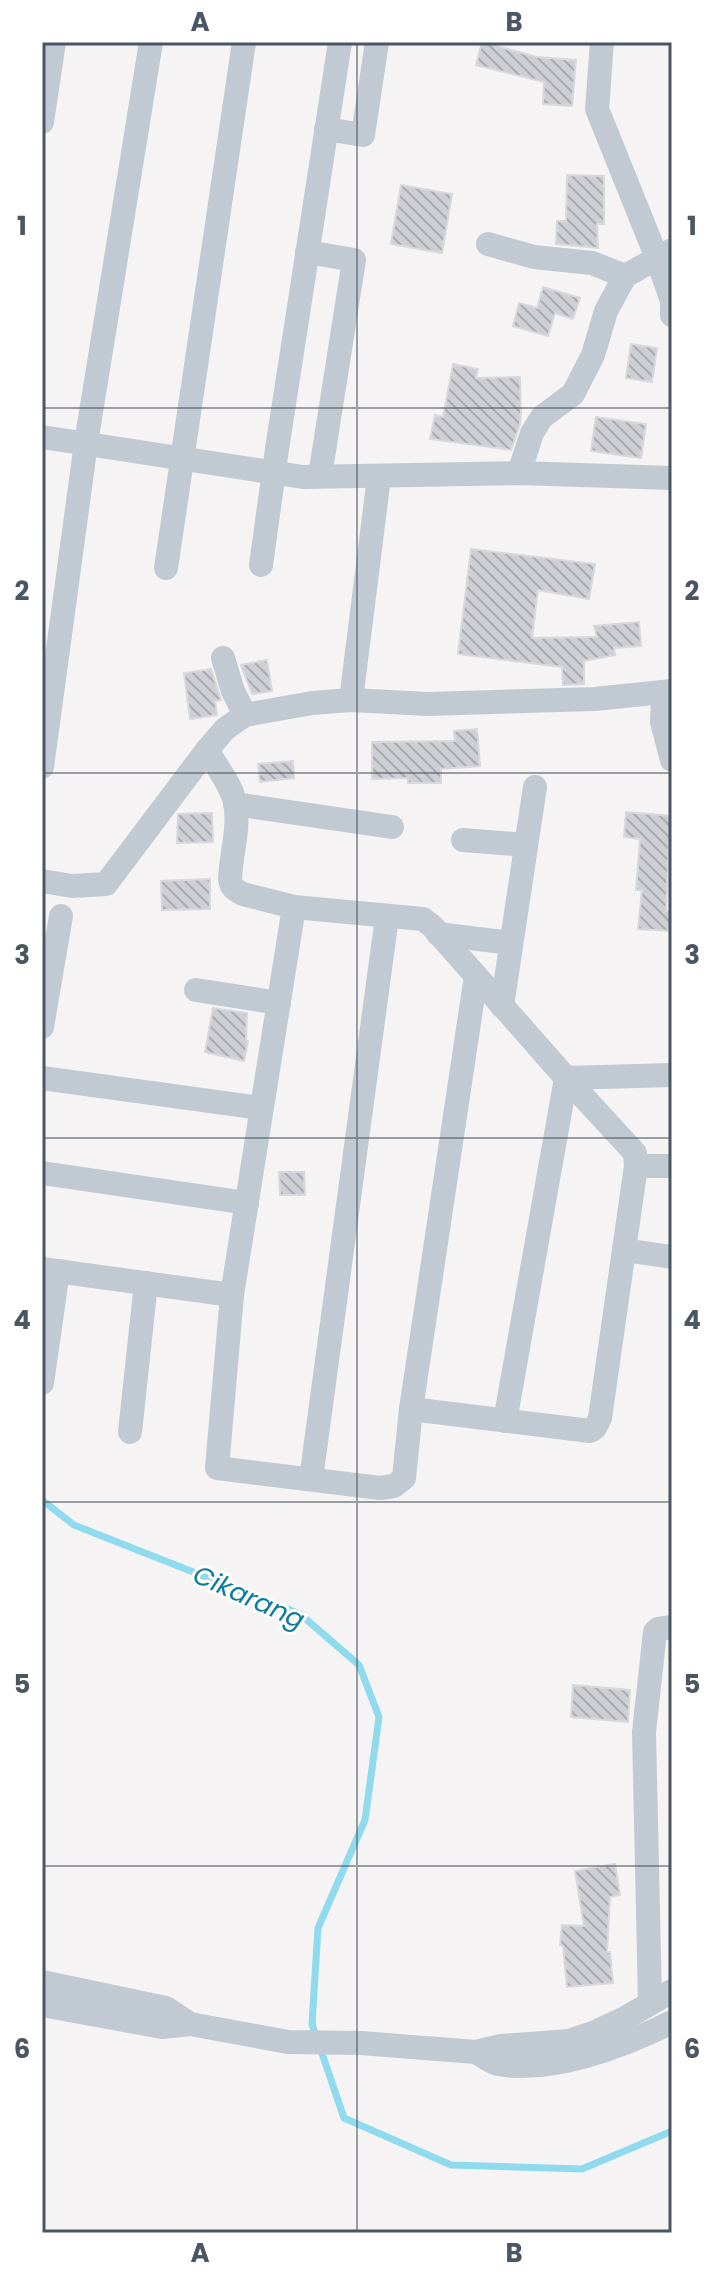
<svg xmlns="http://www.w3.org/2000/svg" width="714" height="2275" viewBox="0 0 714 2275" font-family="Poppins,sans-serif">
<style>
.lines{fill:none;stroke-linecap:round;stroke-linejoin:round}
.stream{stroke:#90daee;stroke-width:7}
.building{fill:url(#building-back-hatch);stroke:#d7d9de;stroke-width:2}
.street{stroke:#c1cad2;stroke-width:24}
.grid{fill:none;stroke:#4a5661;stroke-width:2;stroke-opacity:0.55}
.labels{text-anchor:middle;stroke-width:6;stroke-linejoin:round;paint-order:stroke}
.water-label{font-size:26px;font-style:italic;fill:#0c7c9b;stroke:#fff}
.neatline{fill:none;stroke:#4a5661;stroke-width:3}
.grid-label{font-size:26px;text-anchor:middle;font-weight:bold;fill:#4a5661}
</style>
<defs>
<pattern id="building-back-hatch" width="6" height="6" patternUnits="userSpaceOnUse" patternTransform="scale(2)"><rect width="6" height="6" fill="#cdcfd5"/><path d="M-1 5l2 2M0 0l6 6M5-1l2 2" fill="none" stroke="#a8abb0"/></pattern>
</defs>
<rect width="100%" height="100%" fill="#f5f3f3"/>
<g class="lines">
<polyline class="stream" points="42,1500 74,1525 300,1614 359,1665 379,1717 365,1820 318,1928 312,2024 344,2118 451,2165 582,2169 672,2131"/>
</g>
<g class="building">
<polygon points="482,42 537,57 576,60 572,106 543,104 544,82 476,65"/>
<polygon points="567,175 604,176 604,224 597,224 598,248 556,244 557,221 566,221"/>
<polygon points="401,185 452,194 442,253 391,244"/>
<polygon points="543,287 580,298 573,319 555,313 548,336 513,326 519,303 537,308"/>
<polygon points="631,344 657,348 652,382 626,378"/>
<polygon points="453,364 478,369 476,378 520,377 521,413 520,424 511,450 430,439 435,415 443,417"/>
<polygon points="596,417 646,424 641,458 591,451"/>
<polygon points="471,549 595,564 589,599 538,590 532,638 597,637 594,626 639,622 641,646 614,648 615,655 584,661 584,684 563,685 562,667 458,654"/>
<polygon points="267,660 272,691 252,694 241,665"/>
<polygon points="211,669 221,700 215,701 217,715 190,719 184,673"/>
<polygon points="477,729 480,766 441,769 441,783 408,783 408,778 372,779 372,742 455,741 454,731"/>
<polygon points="293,761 294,778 260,782 258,764"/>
<polygon points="626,812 672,816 672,841 669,841 666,911 672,912 672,931 638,929 642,890 636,890 640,839 624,837"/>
<polygon points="212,813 213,842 177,843 178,814"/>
<polygon points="210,879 210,909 162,910 161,881"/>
<polygon points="213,1008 247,1013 246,1040 248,1041 244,1061 205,1052"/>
<polygon points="279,1172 304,1172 305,1195 280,1195"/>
<polygon points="573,1685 630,1690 628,1722 571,1717"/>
<polygon points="615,1864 620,1895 610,1897 607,1952 610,1952 613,1983 567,1987 563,1946 560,1945 562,1925 584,1926 575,1871"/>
</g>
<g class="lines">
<g class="street">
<polyline points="602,42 597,109 657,258 672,301 672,315"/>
<polyline points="42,122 54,42"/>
<polyline points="326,129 363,135 377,42"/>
<polyline points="488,244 534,257 592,263 625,276"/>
<polyline points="307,252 354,260 320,476"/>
<polyline points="42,437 303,477 519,473 672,478"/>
<polyline points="519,473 532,433 542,417 573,394 593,355 606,311 625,276 672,250"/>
<polyline points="261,565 277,449 340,42"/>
<polyline points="166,568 244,42"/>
<polyline points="223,658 233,691 245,715"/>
<polyline points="663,692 662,722 672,760"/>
<polyline points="351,700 379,477"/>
<path d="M207,750C216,766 231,784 235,802C240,827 231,854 230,879C231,888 235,890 243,894L294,907L423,919L432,926L566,1078L635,1153L636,1166L600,1418L595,1428L590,1431L411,1409L404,1478L394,1486L380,1488L217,1468L232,1295L294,907"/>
<polyline points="42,767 86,443 151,42"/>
<polyline points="235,804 392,827"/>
<polyline points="463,840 526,845"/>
<polyline points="42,881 72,886 106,884 207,750 225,729 245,715 312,703 351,700 428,704 595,699 672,691"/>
<polyline points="438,934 511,943"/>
<polyline points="196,990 279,1003"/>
<polyline points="502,1006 535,787"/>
<polyline points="42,1027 61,916"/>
<polyline points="42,1078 261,1108"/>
<polyline points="636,1166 672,1166"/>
<polyline points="42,1173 247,1203"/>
<polyline points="624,1250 672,1257"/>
<polyline points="42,1269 232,1295"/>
<polyline points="42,1383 58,1271"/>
<polyline points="411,1409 476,976"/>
<polyline points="505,1421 566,1078 672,1075"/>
<polyline points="130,1432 146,1283"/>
<polyline points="311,1479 387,917"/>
<polyline points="42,1982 166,2008 190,2024"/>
<polyline points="650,2001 644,1732 655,1632 658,1629 672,1627"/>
<polyline points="42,2005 162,2027 190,2024 288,2042 361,2043 476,2052 501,2046 569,2041 593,2033 627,2017 672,1991"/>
<path d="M476,2052C483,2056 490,2062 498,2064C552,2074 624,2046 672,2022"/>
</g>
</g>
<path class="grid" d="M357,42V2233M42,408H672M42,773H672M42,1138H672M42,1502H672M42,1866H672"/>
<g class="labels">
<g class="water-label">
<text transform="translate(249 1597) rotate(24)" y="9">Cikarang</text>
</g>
</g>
<rect width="714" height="2275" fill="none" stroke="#ffffff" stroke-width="88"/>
<rect x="44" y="44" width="626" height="2187" class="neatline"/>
<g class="grid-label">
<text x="200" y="31">A</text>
<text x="514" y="31">B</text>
<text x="22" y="235">1</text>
<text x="692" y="235">1</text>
<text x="22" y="600">2</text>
<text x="692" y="600">2</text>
<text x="22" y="964">3</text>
<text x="692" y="964">3</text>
<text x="22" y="1329">4</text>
<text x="692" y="1329">4</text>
<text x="22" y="1693">5</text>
<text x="692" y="1693">5</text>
<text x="22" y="2058">6</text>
<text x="692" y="2058">6</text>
<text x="200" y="2262">A</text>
<text x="514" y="2262">B</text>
</g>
</svg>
